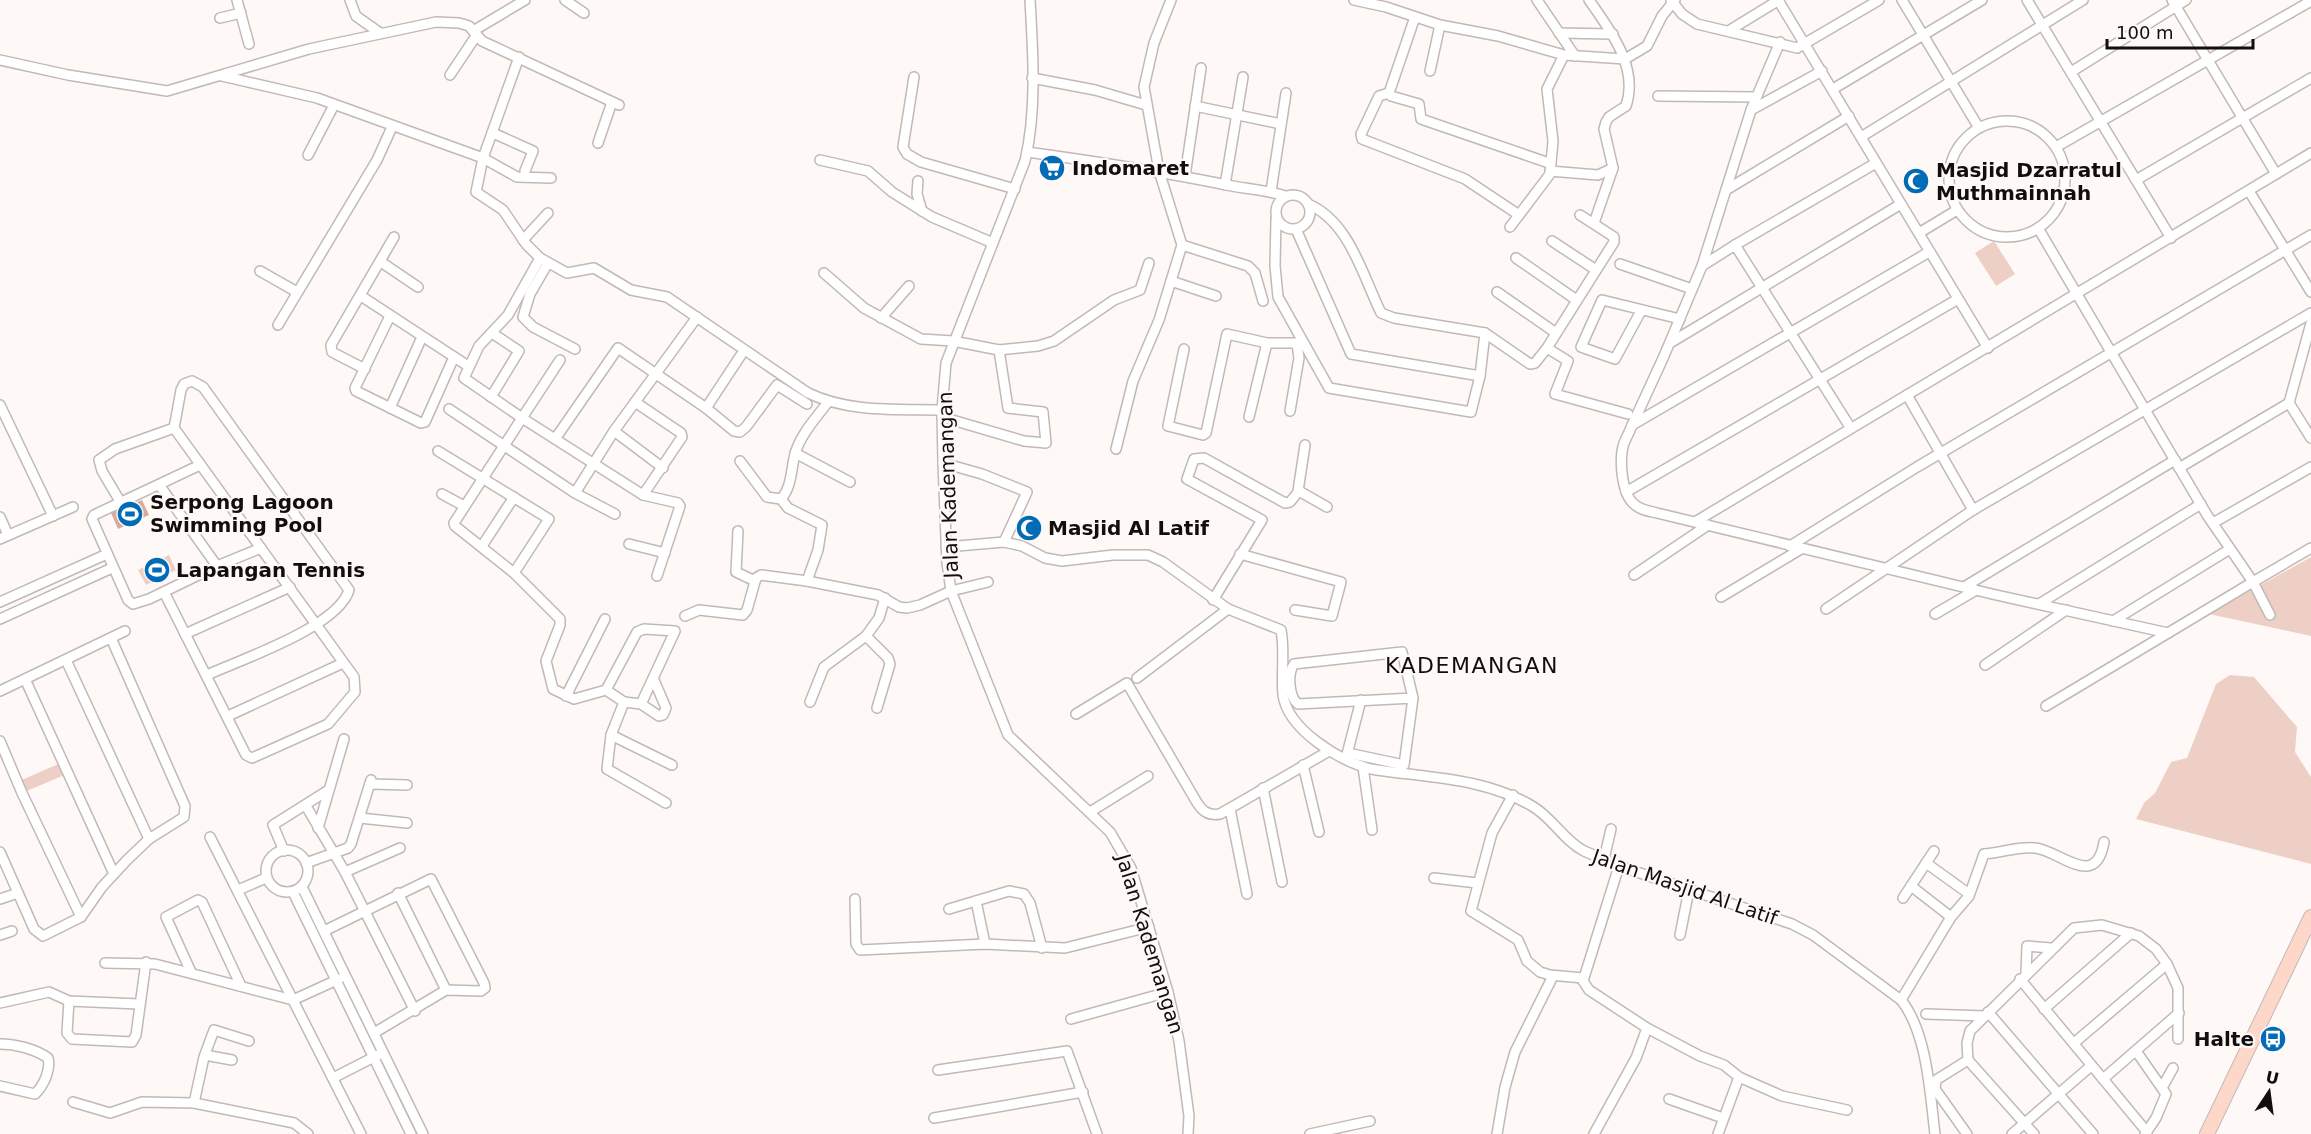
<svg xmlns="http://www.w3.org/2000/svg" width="2311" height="1134" viewBox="0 0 2311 1134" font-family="'DejaVu Sans',sans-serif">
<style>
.green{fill:#eecfc5}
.water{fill:#d7ab9d}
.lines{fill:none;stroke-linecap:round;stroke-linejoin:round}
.minor-casing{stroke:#c2b9b6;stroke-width:12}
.secondary-casing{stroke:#c2b9b6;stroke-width:16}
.minor{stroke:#fff;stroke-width:9}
.secondary{stroke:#fcd7ca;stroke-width:14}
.labels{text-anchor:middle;stroke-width:4.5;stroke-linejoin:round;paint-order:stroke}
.poi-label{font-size:20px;font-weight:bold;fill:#110e0d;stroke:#fef9f7;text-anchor:start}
.street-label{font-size:20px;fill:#110e0d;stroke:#fef9f7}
.quarter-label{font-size:22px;letter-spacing:1.5px;fill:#110e0d;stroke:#fef9f7}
</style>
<rect width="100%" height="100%" fill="#fef9f7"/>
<g class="green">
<polygon points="1994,241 2015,274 1996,286 1975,253"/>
<polygon points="169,555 176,570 146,585 138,570"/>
<polygon points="2311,557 2311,636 2209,614"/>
<polygon points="2230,675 2254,677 2297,727 2295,752 2311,777 2311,864 2136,819 2144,803 2155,793 2171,762 2187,758 2216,684"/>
<polygon points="63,762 67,774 22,793 17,782"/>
</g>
<polygon class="water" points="142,500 149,515 118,529 111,513"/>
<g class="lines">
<defs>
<g id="minor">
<polyline points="237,0 249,44"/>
<polyline points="350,0 356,16 380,33"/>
<polyline points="565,0 584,13"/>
<path d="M1030,0C1033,52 1037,110 1025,161L946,363L942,410L943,463L947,563L951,591L1008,735L1110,832L1131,868L1168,992L1179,1041L1189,1116L1188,1134"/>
<polyline points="1354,0 1386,7 1440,25 1498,36 1564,55 1625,59 1647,46 1662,16 1675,0"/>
<polyline points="1537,0 1575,56"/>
<path d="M1589,0C1610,30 1639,67 1626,106L1609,117L1606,122L1604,129L1613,168L1594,223"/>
<polyline points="1671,0 1682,14 1697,24 1797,48 1879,0"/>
<polyline points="1778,0 1988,348"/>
<polyline points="1902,0 1979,128"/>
<polyline points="2027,0 2171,238"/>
<polyline points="2172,0 2276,174"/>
<polyline points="1415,17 1389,93 1391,96 1419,104 1421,119 1549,163"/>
<polyline points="220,18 241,13"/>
<polyline points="1730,30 1779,0"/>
<polyline points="473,31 525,0"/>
<polyline points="1559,33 1613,34"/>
<path d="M519,57L483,158L476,192L503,210L526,244L540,258L567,273L594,268L631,290L667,297L808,393C850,413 897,409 942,410"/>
<polyline points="0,60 68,75 167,91 309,49 436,22 459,23 469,26 482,41 619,105"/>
<polyline points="1430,71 1440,25"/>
<polyline points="2071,72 2186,0"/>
<polyline points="450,75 476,36"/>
<polyline points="222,76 317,98 483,158 517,177 551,178"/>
<polyline points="914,77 903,147 907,154 921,162 1015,189"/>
<polyline points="1032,78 1095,90 1146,105"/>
<polyline points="1833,89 1982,0"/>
<polyline points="1389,93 1379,96 1361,134 1362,139 1465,179 1519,215"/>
<polyline points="1658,96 1756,97"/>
<polyline points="1195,106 1281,124"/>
<polyline points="1751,110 1822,71"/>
<circle cx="2007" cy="179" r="58"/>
<polyline points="493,133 533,151 525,171"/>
<polyline points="1861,137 2083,0"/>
<polyline points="598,143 612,102"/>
<polyline points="2056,147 2311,1"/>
<path d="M1027,152C1093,161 1157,171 1222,184C1243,189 1264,189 1285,196"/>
<polyline points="308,155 334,105"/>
<polyline points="820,160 868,171 892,192 932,217 993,243"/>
<polyline points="1550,171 1598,175 1613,168"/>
<polyline points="1185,176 1201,68"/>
<polyline points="2136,180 2311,78"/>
<polyline points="918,181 917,194 922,211"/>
<polyline points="1225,185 1243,77"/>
<polyline points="1726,190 1849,116"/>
<polyline points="1271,191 1286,93"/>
<polyline points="2249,191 2311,292"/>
<circle cx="1293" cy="212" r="17"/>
<path d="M1308,204C1349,221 1363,276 1381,313L1394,318L1485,333L1530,364L1535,363L1547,348L1614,242V237L1580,215"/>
<polyline points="1276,219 1275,266 1278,297 1329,388 1471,412 1480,376 1485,333"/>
<polyline points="1510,227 1550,174 1553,141 1547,89 1564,55"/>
<polyline points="2038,228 2207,515 2253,582 2311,548"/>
<polyline points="1296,229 1351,354 1480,376"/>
<polyline points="1919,233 1957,210"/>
<polyline points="523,240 548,213"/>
<polyline points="1552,241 1596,270"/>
<polyline points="1182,245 1248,266 1255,273 1263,301"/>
<polyline points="1735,245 1876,163"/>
<polyline points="540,258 508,315 479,346 464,378 522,418 560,360"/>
<polyline points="1516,258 1575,299"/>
<polyline points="381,262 418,287"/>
<polyline points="548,263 530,294 523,317 533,327 575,349"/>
<polyline points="1620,264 1692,289"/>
<polyline points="1702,266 1751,110 1780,42"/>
<polyline points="260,271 297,292"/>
<polyline points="824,273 864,308 921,339 953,341 999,350 1038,346 1054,341 1114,300 1140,290 1149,263"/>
<polyline points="1171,281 1216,296"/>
<polyline points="1497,292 1556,333"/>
<polyline points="361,296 468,366"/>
<polyline points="1641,311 1615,359 1581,347 1602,300 1680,319"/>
<polyline points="390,316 355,388 356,391 421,423 425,422 454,357"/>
<polyline points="881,318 909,286"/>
<polyline points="2311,323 2289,403 2311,438"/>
<polyline points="278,325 377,160 392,127"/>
<polyline points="1670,343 1901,204"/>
<polyline points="1547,348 1568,361 1555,394 1628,414"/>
<polyline points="1184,349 1168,426 1203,435 1206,433 1227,334 1267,343 1303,343"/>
<polyline points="365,369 332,352 331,345 394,237"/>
<polyline points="1907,395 1973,510"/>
<polyline points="491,397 519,351 492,333"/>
<polyline points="635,402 681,433 682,437 643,495 522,418 454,523 455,526 514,573 560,619 560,625 546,661 553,689 574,699 606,690 624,702 611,735 607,769 666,803"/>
<polyline points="0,405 53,516"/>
<polyline points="390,408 422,337"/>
<polyline points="706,408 741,355"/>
<polyline points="449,409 575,493 614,431 697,317"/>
<polyline points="1290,411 1299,358 1297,344"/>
<polyline points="942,417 1024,441 1046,443 1043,412 1008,408 999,350"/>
<polyline points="1249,417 1267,343"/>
<polyline points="1632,425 1929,252"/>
<path d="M1850,427L1735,245L1702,266L1664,356L1624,443C1619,458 1621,493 1634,504C1640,510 1649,511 1657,513L1992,594L2168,633L2253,582L2270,615"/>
<polyline points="614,431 663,468"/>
<polyline points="555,439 618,348 706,408 734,431 740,432 746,427 777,385 807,404"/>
<polyline points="1116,449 1133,381 1159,320 1182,245 1159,171 1144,87 1154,43 1171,0"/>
<polyline points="438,451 549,519 514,573"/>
<polyline points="795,453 850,482"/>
<path d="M740,461L767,497L781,499C792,487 791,469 795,454C800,435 816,418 828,402"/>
<polyline points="943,463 982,474 1027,492 1004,542"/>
<polyline points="200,465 94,515 92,519 128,600 133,604 149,599 217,566 261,548"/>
<polyline points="2179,468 2289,403"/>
<polyline points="160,486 217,566"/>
<polyline points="1298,491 1305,445"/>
<polyline points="1626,492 1958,299"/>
<polyline points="575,493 615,514"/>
<polyline points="442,494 464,506"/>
<polyline points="643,495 678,503 680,506 657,576"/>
<polyline points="781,499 788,508 822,525 818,550 807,581"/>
<polyline points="121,503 102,471 99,460 115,449 174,428"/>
<polyline points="0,517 8,535"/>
<polyline points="1695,522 2311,153"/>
<polyline points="2213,523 2311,467"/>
<polyline points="738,531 736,572 755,581"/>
<polyline points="0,539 73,507"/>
<polyline points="629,544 665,553"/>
<polyline points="482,546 514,497"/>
<polyline points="1790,546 1917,467 2311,235"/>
<path d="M946,547L1004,542L1022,546L1045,558L1062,561L1113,555H1148L1163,562L1228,609L1281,630C1285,650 1281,673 1283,695C1288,730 1340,761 1371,769C1427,778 1483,777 1532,806C1553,818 1563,840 1584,851L1619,866L1792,924L1813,935L1901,1000C1927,1032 1930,1093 1935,1134"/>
<polyline points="1240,554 1341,582 1332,616 1295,610"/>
<polyline points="1634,575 1708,525"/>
<polyline points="1964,587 2175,460"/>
<path d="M164,592L246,755L252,758L328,724L355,692L354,677L174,428L181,390L184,384L192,381L203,387L349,590C338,627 242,659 207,675"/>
<polyline points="1721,597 1801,549"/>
<polyline points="1213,600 1262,520 1187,479 1194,459 1204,458 1285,503 1290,502 1299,491 1327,507"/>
<polyline points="0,602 107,554"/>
<polyline points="2039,604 2201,504"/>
<polyline points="1826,609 1973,510 2311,313"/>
<polyline points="1935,614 1976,590"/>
<polyline points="685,616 699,610 743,615 747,610 756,578 761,575 807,581 878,595 899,607 907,608 920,605 951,591 988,582"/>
<polyline points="0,619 112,568"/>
<polyline points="2113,621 2230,549"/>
<polyline points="185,634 290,587"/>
<polyline points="66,660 149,839"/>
<polyline points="1985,665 2066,610"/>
<polyline points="1137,678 1228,609"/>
<polyline points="25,679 114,874"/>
<polyline points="606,690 637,632 644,629 675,631 641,704"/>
<polyline points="0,691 125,631"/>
<polyline points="566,696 605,619"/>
<polyline points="624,702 641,704 659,716 663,715 666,708 654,680"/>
<polyline points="810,702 824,667 866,636"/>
<polyline points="2046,706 2168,633"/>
<polyline points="877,708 890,664 888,658 866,636 879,618 885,598"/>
<path d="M1076,714L1127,683L1196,801C1202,811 1208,816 1220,814L1329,751"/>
<polyline points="228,716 343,663"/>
<polyline points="611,735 672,765"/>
<polyline points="0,741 22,793 81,917"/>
<path d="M1348,753L1404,765L1413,698L1402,652L1294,664C1287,674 1289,697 1298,704L1413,698"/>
<polyline points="1346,758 1361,700"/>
<polyline points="1303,765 1319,832"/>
<polyline points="1363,767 1372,830"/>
<polyline points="370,784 407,785"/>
<polyline points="1263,788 1282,882"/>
<polyline points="1513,795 1492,833 1471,911 1518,940 1527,961 1540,972 1550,975 1583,978"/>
<polyline points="306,806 345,872 415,1011"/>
<polyline points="1230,809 1247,894"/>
<polyline points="1090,812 1148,776"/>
<polyline points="360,818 407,823"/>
<polyline points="318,828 344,739"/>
<polyline points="210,837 361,1134"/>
<circle cx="287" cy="871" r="21"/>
<polyline points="284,851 273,825 327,791"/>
<polyline points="0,852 34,929 43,936 81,917 102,887 127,860 149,839 184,817 185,806 111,638"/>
<polyline points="1604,859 1611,829"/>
<polyline points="306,863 348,848 351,844 371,780"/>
<polyline points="1926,863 1965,891"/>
<polyline points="345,872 400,848"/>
<polyline points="1434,878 1477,883"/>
<polyline points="1911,886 1951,917"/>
<polyline points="302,887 423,1134"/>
<polyline points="238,890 266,878"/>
<polyline points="293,892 411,1134"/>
<polyline points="398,893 446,990"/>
<polyline points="1903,898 1934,851"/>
<polyline points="0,899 18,893"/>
<polyline points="855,899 856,944 860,950 985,944 1065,948 1149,927"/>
<polyline points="976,901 985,944"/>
<polyline points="949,909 1009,891 1024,894 1030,903 1042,948"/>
<polyline points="324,931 431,879 484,983 485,988 481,991 446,990 374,1033"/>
<polyline points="0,935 12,931"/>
<polyline points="1680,935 1689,890"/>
<polyline points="105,963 155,964 293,1000 339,979"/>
<polyline points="191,972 166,917 198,900 202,902 241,986"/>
<polyline points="2026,973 2027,946 2051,948"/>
<polyline points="2020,979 2147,1132"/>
<path d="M1901,1000L1951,917L1969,896L1984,854C2001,853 2018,846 2035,848C2059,850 2096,891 2104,842"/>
<polyline points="69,1001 67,1033 72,1039 132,1042 136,1035 146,962"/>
<polyline points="0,1003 49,992 69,1001 139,1004"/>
<polyline points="2044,1009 2131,933"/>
<polyline points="1988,1012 2093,1134"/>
<polyline points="1926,1014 1985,1016"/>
<polyline points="1071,1019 1168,992"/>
<polyline points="1647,1028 1700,1056 1724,1065 1739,1077 1782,1096 1847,1110"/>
<polyline points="2074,1043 2167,964"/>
<path d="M0,1044C16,1044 35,1049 48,1058C51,1070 44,1085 35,1094L0,1086"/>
<polyline points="2136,1051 2166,1094 2156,1118 2145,1134"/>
<polyline points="205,1055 232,1060"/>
<polyline points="1968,1060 2034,1134"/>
<polyline points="938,1070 1067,1051 1097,1134"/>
<polyline points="333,1078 378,1055"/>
<polyline points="2103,1079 2179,1013"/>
<polyline points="2163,1086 2173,1068"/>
<polyline points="1669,1099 1723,1118"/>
<polyline points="73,1102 110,1113 142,1102 194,1103 294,1123 308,1134"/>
<polyline points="194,1103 204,1057 214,1030 249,1041"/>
<polyline points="934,1118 1083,1092"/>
<polyline points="1310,1134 1370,1121"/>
<polyline points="1497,1134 1505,1087 1515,1052 1553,976"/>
<polyline points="1594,1134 1636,1058 1647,1028 1589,990 1583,981 1619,866"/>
<polyline points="1718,1134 1739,1077"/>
<polyline points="1967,1134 1935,1089 1936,1080 1968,1060 1967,1043 1970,1031 2074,928 2102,925 2139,936 2156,949 2167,964 2178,988 2178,1039"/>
<polyline points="2012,1134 2091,1066"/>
</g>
<polyline id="secondary" points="2207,1134 2311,917"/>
</defs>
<use href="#minor" class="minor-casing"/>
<use href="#secondary" class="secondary-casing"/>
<use href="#minor" class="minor"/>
<use href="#secondary" class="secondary"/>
</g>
<defs>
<symbol id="supermarket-disc" viewBox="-11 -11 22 22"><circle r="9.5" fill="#016bb7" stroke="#fef9f7"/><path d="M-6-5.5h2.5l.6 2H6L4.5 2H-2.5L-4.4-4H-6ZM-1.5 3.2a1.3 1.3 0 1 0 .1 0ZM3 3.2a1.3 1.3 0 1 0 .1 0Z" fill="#fff"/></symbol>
<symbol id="mosque-disc" viewBox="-11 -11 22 22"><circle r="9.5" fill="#016bb7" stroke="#fef9f7"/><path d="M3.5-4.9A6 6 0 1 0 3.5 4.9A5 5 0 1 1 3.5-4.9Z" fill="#fff"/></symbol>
<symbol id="stadium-disc" viewBox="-11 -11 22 22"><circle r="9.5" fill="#016bb7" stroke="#fef9f7"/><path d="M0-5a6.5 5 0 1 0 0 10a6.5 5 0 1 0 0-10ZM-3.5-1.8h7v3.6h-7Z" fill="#fff"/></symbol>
<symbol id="bus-disc" viewBox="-11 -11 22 22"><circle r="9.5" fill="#016bb7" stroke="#fef9f7"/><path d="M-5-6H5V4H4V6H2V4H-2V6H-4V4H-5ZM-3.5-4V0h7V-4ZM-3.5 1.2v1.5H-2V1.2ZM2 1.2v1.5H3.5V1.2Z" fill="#fff"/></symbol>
</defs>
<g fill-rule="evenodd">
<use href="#supermarket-disc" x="1037" y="153" width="30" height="30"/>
<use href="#mosque-disc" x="1901" y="166" width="30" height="30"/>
<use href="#stadium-disc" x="115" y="499" width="30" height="30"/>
<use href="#mosque-disc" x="1014" y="513" width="30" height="30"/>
<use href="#stadium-disc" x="142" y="555" width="30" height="30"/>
<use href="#bus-disc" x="2258" y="1024" width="30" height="30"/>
</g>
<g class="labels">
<g class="poi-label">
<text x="1072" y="175">Indomaret</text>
<text x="1936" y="177">Masjid Dzarratul<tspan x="1936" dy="23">Muthmainnah</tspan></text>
<text x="150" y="509">Serpong Lagoon<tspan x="150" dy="23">Swimming Pool</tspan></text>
<text x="1048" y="535">Masjid Al Latif</text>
<text x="176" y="577">Lapangan Tennis</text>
<text x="2254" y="1046" text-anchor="end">Halte</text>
</g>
<g class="street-label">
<text transform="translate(948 485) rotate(-92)" y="7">Jalan Kademangan</text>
<text transform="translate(1685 887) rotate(19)" y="7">Jalan Masjid Al Latif</text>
<text transform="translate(1150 944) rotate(73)" y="7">Jalan Kademangan</text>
</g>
<g class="quarter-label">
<text x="1472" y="673">KADEMANGAN</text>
</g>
</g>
<g transform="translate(2269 1092) rotate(13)" stroke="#fef9f7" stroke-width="4.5" paint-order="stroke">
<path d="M0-4.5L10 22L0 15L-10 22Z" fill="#110e0d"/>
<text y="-9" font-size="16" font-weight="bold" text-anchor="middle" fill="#110e0d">U</text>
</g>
<path d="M2107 39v9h146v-9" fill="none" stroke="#110e0d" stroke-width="3"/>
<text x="2116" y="39" font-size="18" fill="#110e0d" stroke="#fef9f7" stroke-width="4.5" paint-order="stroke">100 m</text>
</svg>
